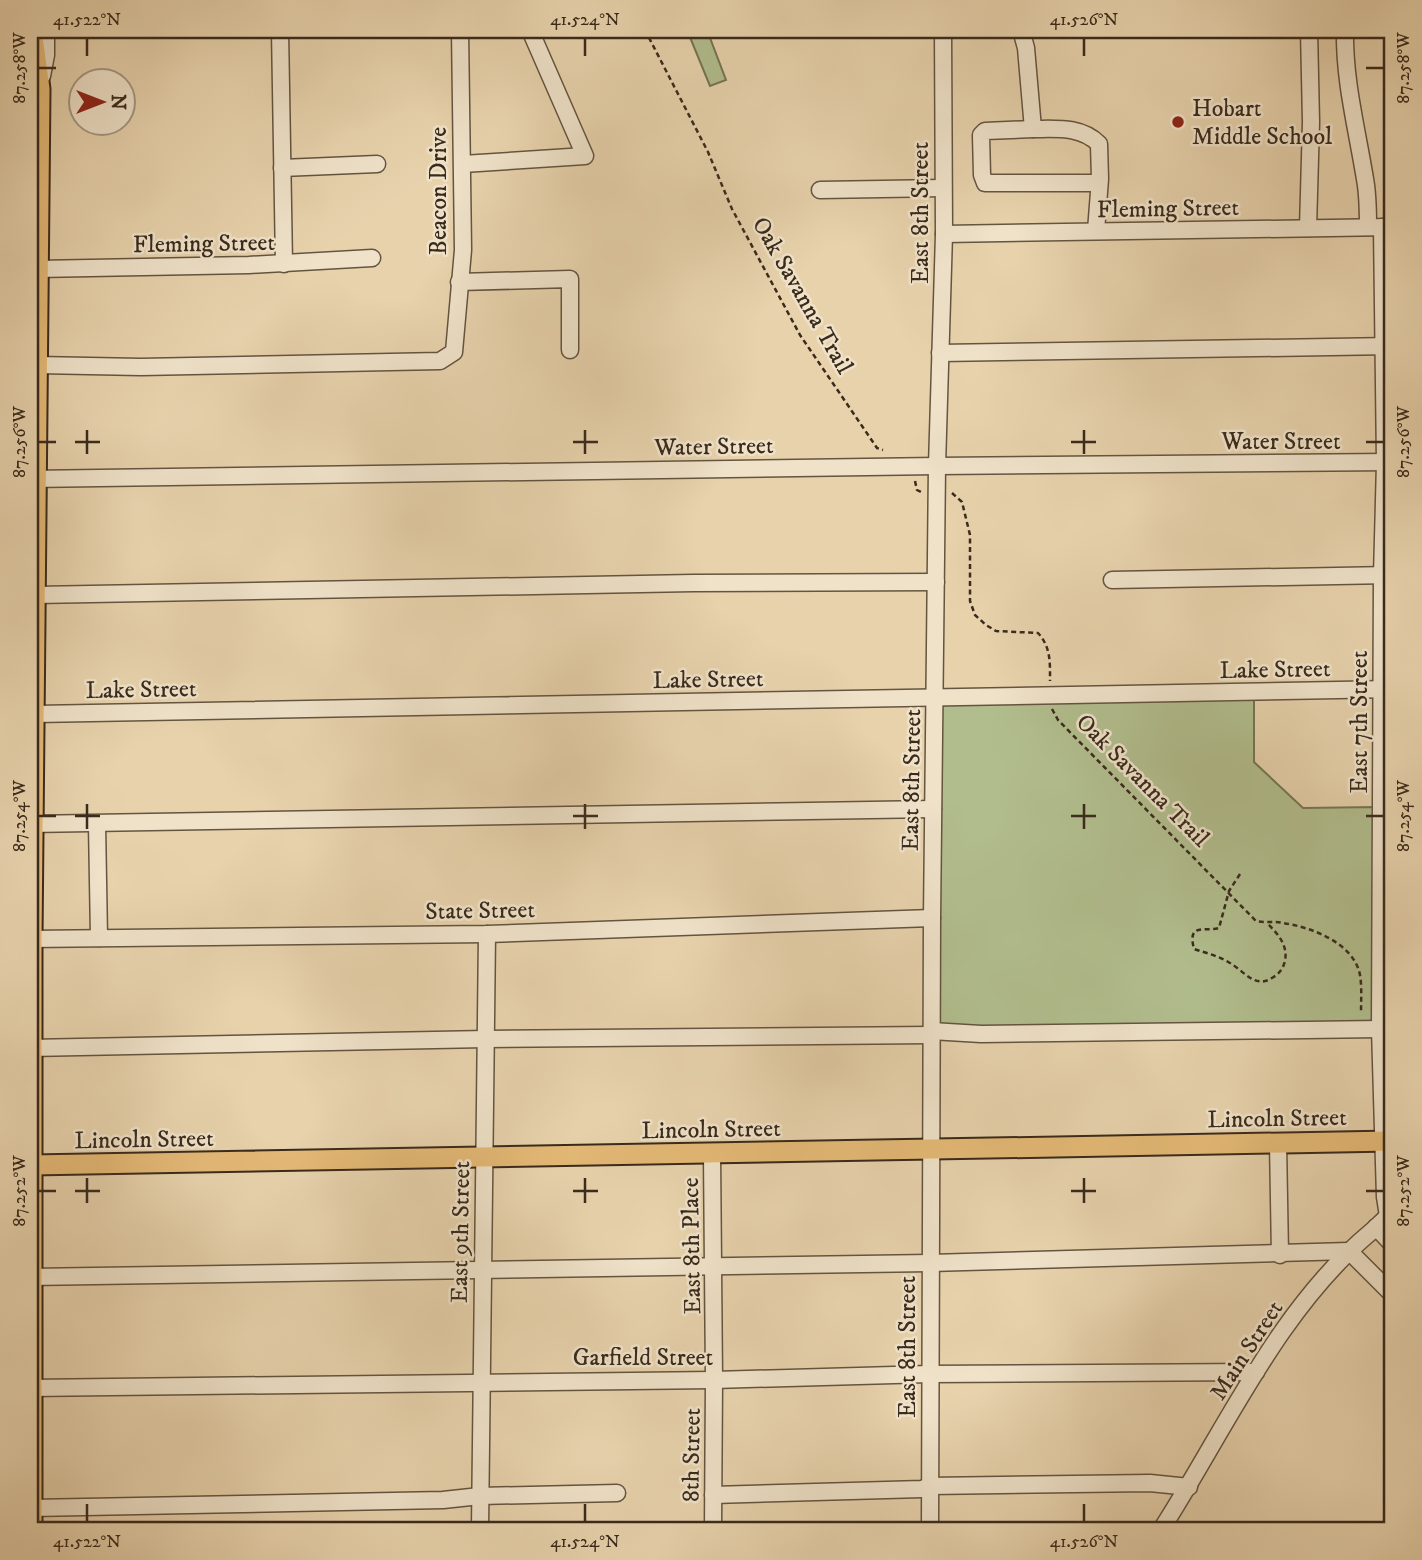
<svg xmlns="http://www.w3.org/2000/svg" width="1422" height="1560" viewBox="0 0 1422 1560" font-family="'IM FELL DW Pica',serif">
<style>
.green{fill:#b1bd8d;stroke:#757454;stroke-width:2}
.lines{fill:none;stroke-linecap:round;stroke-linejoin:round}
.minor-casing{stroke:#645440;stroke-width:19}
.major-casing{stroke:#392a1c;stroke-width:23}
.path{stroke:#392a1c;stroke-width:2.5;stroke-dasharray:5 3.5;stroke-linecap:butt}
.minor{stroke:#efe2c9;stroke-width:16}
.major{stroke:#e4b976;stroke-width:19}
.ticks{fill:none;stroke:#392a1c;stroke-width:2.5}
.poi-dot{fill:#8f2418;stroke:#efe2c9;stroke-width:2.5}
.labels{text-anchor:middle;stroke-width:5;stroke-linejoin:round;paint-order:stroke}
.poi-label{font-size:24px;fill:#392a1c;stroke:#efe2c9;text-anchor:start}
.street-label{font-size:24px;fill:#392a1c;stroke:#efe2c9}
.neatline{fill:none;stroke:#392a1c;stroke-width:2.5}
.ticks-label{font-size:18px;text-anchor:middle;fill:#392a1c}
</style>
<rect width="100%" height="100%" fill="#e7d2ac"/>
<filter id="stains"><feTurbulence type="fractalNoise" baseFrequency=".00286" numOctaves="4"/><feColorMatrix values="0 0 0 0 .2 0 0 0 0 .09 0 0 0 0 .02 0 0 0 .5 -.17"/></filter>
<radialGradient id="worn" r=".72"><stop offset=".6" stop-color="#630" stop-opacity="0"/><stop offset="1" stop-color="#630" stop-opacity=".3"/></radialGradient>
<g class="green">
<polygon points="687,30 707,30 726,80 710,86"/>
<polygon points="1254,695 1254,762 1303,808 1376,807 1375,1026 936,1028 938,703"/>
</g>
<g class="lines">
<defs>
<g id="minor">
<polyline points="280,30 284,264"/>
<path d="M1021,30L1026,48L1033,129C1057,129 1081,126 1099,144L1100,179L1096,231"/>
<path d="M1345,30C1344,81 1357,129 1365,179C1368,195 1368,211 1368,227"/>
<polyline points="42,76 46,55 46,30"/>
<polyline points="1033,129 985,131 981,135 982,175 985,183 1099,183"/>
<polyline points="463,164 585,156 530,30"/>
<polyline points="282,168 377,164"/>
<polyline points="820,190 943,188"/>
<polyline points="1382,227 1385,463 1382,576 1380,1029 1385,1197 1388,1216"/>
<polyline points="1308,228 1311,122 1309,30"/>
<polyline points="944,234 1390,227"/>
<polyline points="37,269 249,265 372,258"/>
<polyline points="459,282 570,279 570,350"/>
<polyline points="940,353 1392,346"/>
<polyline points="37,365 141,367 440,361 454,352 463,250 460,30"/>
<polyline points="30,479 937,466 1392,462"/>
<polyline points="1112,580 1390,575"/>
<polyline points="36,595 693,583 936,582"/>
<polyline points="36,714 1392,689"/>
<polyline points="30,824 933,809"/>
<polyline points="97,824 99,938"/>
<polyline points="30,939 487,934 932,918"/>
<polyline points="931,1031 981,1034 1380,1029"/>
<polyline points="30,1048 486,1039 931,1035"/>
<polyline points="1278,1143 1280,1255"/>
<polyline points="712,1154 714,1380 713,1530"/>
<polyline points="1376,1227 1392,1244"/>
<polyline points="30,1277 930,1263 1349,1251 1392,1294"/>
<polyline points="30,1388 714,1380 929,1374 1256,1372"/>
<polyline points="713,1495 922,1489 929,1486 1150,1483 1189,1487"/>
<polyline points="32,1508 443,1500 480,1496 617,1493"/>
<polyline points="480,1530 487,934"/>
<polyline points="930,1530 932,918 937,466 944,234 943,30"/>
<path d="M1161,1530C1226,1429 1278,1309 1372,1231C1379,1225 1385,1218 1392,1213"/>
</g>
<g id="major">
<polyline points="31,1165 1392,1141"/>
<polyline points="32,1530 32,939 40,89 32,30"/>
</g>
</defs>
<use href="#minor" class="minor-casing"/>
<use href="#major" class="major-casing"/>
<g class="path">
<polyline points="645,30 708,152 732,209 800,335 877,448 883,450"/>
<polyline points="915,481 917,490 921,492"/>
<path d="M952,493L962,502L970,535V601L975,615L986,625L996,631L1038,633C1051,647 1050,663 1050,681"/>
<path d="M1052,709L1058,720L1256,921C1266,923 1274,921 1283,923C1311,927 1354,943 1360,975C1362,987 1361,1000 1361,1013"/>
<path d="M1240,874L1229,891L1219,928C1205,932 1187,922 1194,949C1206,953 1219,956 1230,963C1244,971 1255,989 1272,978C1279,974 1283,969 1285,961C1288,945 1278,934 1267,923"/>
</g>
<use href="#minor" class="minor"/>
<use href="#major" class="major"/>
</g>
<path class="ticks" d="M87,38V56M585,38V56M1084,38V56M38,68H56M1366,68H1384M87,430V454M585,430V454M1084,430V454M38,442H56M75,442H100M573,442H598M1071,442H1096M1366,442H1384M87,804V829M585,804V829M1084,804V829M38,816H56M75,816H100M573,816H598M1071,816H1096M1366,816H1384M87,1178V1203M585,1178V1203M1084,1178V1203M38,1191H56M75,1191H100M573,1191H598M1071,1191H1096M1366,1191H1384M87,1504V1522M585,1504V1522M1084,1504V1522"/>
<circle class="poi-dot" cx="1178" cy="122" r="7"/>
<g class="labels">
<g class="poi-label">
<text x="1192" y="116">Hobart<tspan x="1192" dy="28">Middle School</tspan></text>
</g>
<g class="street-label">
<text transform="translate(438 191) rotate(-90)" y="8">Beacon Drive</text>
<text transform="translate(1168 208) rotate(-1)" y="8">Fleming Street</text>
<text transform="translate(920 213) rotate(-90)" y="8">East 8th Street</text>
<text transform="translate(204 243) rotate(-1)" y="8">Fleming Street</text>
<text transform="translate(803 295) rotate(60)" y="8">Oak Savanna Trail</text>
<text x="1281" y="449">Water Street</text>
<text transform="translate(714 446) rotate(-1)" y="8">Water Street</text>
<text transform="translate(1275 669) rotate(-1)" y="8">Lake Street</text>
<text transform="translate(708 679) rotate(-1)" y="8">Lake Street</text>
<text transform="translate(141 689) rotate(-1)" y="8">Lake Street</text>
<text transform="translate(1359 722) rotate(-90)" y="8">East 7th Street</text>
<text transform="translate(911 780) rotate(-89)" y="8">East 8th Street</text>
<text transform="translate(1143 780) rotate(45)" y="8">Oak Savanna Trail</text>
<text transform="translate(480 910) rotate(-1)" y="8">State Street</text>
<text transform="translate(1277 1118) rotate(-1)" y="8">Lincoln Street</text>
<text transform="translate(711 1129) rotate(-1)" y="8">Lincoln Street</text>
<text transform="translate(144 1139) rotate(-1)" y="8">Lincoln Street</text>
<text transform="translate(460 1232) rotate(-89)" y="8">East 9th Street</text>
<text transform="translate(691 1246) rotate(-91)" y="8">East 8th Place</text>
<text transform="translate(907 1347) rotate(-90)" y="8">East 8th Street</text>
<text transform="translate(1246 1350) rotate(-57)" y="8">Main Street</text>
<text x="643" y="1365">Garfield Street</text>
<text transform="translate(691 1455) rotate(-89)" y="8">8th Street</text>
</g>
</g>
<rect width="1422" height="1560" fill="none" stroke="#e7d2ac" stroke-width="77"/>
<g transform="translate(102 102) rotate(90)"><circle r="33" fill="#efe2c9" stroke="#a69884" stroke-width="2"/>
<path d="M0-5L12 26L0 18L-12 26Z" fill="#8f2418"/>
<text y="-10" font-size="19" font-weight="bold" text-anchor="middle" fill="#392a1c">N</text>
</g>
<rect x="38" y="38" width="1346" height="1484" class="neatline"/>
<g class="ticks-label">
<text x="87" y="25">41.522°N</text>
<text x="585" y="25">41.524°N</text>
<text x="1084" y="25">41.526°N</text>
<text transform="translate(1403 68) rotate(-90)" y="6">87.258°W</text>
<text transform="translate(19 68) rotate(-90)" y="6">87.258°W</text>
<text transform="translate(1403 442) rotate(-90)" y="6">87.256°W</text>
<text transform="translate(19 442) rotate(-90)" y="6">87.256°W</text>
<text transform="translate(1403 816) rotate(-90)" y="6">87.254°W</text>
<text transform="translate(19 816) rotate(-90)" y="6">87.254°W</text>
<text transform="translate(19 1191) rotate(-90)" y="6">87.252°W</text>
<text transform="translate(1403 1191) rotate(-90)" y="6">87.252°W</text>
<text x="87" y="1547">41.522°N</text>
<text x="585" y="1547">41.524°N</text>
<text x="1084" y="1547">41.526°N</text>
</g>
<rect width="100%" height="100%" filter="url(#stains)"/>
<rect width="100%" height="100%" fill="url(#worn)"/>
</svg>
